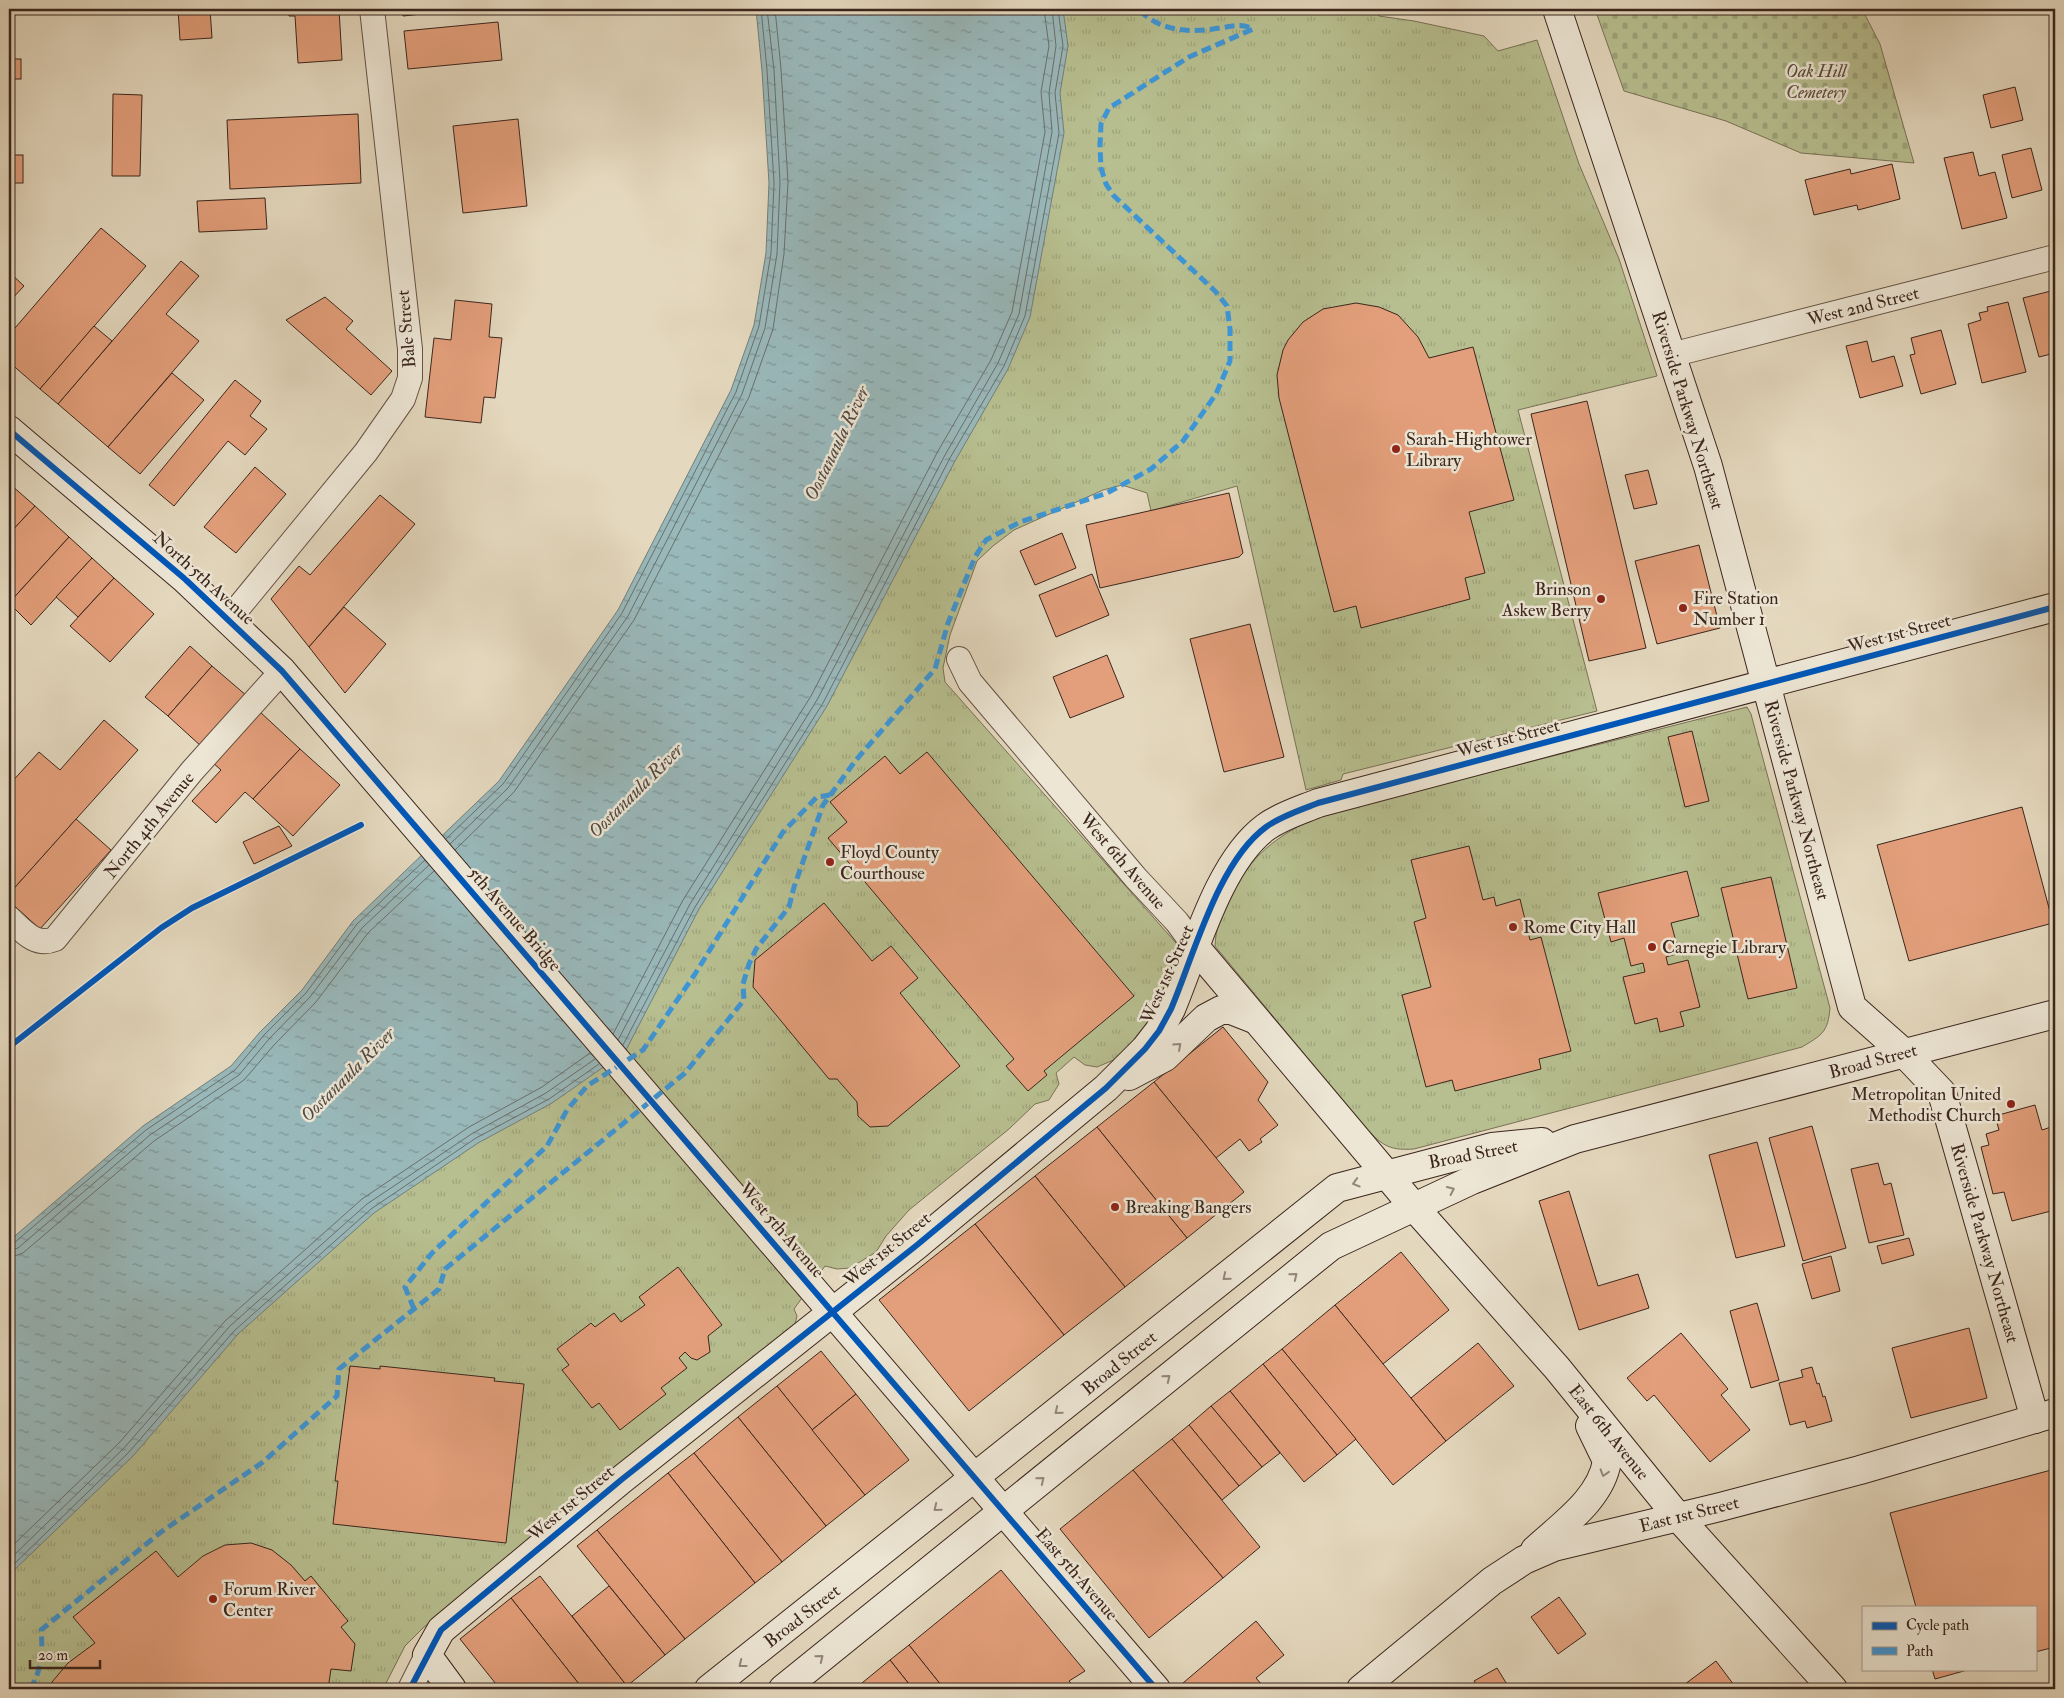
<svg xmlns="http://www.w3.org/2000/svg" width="2064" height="1698" viewBox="0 0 2064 1698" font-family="'IM FELL Double Pica',serif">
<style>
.cemetery{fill:url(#cemetery-stones);stroke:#797256}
.park{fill:url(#park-tufts);stroke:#797256}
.water{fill:url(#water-ripples);stroke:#737e7b}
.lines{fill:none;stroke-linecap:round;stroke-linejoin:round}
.shore{stroke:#6a6f6c;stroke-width:1}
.building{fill:#e39f7b;stroke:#3b261d}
.street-casing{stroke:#655245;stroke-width:26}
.secondary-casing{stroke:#3b261d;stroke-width:30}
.street{stroke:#ede6d5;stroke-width:24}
.secondary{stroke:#ede6d5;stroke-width:28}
.quiet{stroke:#3e95d5;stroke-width:5;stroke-dasharray:10 5;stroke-linecap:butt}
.cycleway-casing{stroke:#ede6d5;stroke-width:9}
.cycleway{stroke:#0057b8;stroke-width:6}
.oneway{stroke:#948679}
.poi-dot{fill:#8f2418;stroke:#ede6d5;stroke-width:2}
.labels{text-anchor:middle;stroke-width:5;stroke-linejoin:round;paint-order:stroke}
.park-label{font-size:18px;font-style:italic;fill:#5a4c3a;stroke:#ede6d5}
.street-label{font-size:18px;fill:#3b261d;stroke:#ede6d5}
.poi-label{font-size:18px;fill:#3b261d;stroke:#ede6d5;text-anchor:start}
.water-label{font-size:19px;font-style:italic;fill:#524a44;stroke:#ede6d5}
</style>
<defs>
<pattern id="cemetery-stones" width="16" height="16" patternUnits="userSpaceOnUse" patternTransform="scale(1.25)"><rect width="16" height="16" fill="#b7be8f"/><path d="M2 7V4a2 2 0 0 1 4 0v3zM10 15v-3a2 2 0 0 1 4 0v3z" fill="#9ea37b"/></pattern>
<pattern id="park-tufts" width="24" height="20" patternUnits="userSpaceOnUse" patternTransform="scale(1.25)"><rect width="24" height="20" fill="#b7be8f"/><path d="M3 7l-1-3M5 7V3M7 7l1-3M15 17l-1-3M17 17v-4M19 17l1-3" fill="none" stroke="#9ea37b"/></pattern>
<pattern id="water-ripples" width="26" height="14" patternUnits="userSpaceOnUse" patternTransform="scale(1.25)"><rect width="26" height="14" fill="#99b8ba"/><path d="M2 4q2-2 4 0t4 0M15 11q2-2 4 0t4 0" fill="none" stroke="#7e9597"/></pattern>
</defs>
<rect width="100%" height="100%" fill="#e4d8be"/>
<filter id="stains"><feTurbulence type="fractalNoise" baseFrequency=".004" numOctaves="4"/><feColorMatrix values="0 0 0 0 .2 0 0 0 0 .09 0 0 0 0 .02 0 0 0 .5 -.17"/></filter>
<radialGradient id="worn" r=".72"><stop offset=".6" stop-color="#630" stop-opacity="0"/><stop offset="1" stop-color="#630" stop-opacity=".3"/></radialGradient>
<polygon class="cemetery" points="1595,9 1862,9 1880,44 1914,163 1801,153 1726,121 1624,91"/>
<g class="park">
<polygon points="952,9 1376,9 1379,16 1414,21 1484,36 1498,51 1537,40 1579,164 1619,259 1657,376 1518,410 1597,711 1343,774 1341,780 1306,790 1237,486 1151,511 1147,493 1122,485 1103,490 1014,530 993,546 977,561 950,635 943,668 945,682 1176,943 1177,964 1149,1025 1116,1059 1097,1067 1085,1065 1074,1057 1056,1073 1059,1084 1049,1100 1035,1104 1009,1129 909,1210 886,1236 876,1252 850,1268 837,1269 825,1266 794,1309 797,1316 795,1324 625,1461 604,1485 424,1627 405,1646 383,1689 9,1689 9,1393 696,725"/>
<path d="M1747,707L1751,714L1830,1008C1828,1032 1822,1035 1802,1047L1414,1149C1387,1151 1381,1144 1363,1125L1215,946C1216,926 1220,921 1228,903C1249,855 1276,836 1323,814Z"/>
</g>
<polygon class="water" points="756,9 1063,9 1068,46 1060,93 1064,133 1030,317 1008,369 955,461 827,706 699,909 625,1052 552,1103 478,1143 374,1213 238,1334 133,1456 9,1575 9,1241 143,1126 231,1066 260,1032 302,990 353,921 499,781 618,610 731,390 754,325 766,253 769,183 762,71"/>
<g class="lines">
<g class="shore">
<polyline points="446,839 503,784 622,613 736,392 759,326 771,253 774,183 767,70 761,9"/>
<polyline points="450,844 508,788 628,616 742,394 765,328 777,254 780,182 774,70 767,9"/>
<polyline points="455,850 514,792 634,620 749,397 773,329 784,254 788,182 781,69 775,9"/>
<polyline points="613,1034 683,900 811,696 938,451 991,360 1012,312 1045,132 1041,92 1049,46 1044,9"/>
<polyline points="618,1040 690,904 817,700 945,455 998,363 1019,314 1052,132 1049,93 1056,46 1052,9"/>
<polyline points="623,1045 695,907 823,703 950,458 1004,366 1025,316 1059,133 1055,93 1063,46 1058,9"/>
<polyline points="9,1244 14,1243 146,1130 235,1070 264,1035 306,993 357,924 425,860"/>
<polyline points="9,1251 18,1248 150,1135 239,1075 269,1039 310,997 362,928 429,865"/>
<polyline points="9,1258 23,1253 154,1141 244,1080 274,1045 316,1002 368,933 434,871"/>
<polyline points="9,1549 119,1443 225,1321 362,1199 469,1127 542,1087 590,1053"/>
<polyline points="9,1560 124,1448 230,1326 367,1204 473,1133 546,1093 595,1059"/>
<polyline points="9,1569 129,1452 234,1331 371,1209 476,1138 549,1099 599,1064"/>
</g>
</g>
<g class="building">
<polygon points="178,9 210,9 212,38 180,40"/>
<polygon points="288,9 339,9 342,60 298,63 295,16 289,16"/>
<polygon points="403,9 469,9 403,16"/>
<polygon points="498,22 502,60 408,69 404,31"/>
<rect x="9" y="59" width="12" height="20"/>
<polygon points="2015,87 2023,120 1991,128 1983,95"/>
<polygon points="113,94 142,95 140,176 112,176"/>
<polygon points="358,114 361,183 230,189 227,120"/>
<polygon points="518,119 527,206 463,213 453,126"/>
<polygon points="2031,148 2042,190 2012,198 2002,155"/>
<polygon points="1973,152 1979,176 1995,172 2007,218 1962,229 1944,158"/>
<rect x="9" y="155" width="14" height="28"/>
<polygon points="1892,164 1900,199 1858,210 1857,205 1814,215 1805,180 1850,169 1851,174"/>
<polygon points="265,198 267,229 199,232 197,201"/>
<polygon points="101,228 146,266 40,389 9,362 9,335"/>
<polygon points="181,261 199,276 166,314 199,341 108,447 58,404"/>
<polygon points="9,272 24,286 9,302"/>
<polygon points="2055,290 2055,353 2039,357 2023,298"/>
<polygon points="325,297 353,321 346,329 392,371 371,395 286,320"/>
<polygon points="455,300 492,304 489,337 502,338 495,398 484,397 481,423 425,417 434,338 451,340"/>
<polygon points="2008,302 2026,372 1982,383 1968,324 1981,320 1979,313 1988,311 1987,307"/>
<polygon points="1356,303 1379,307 1398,315 1418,337 1429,358 1473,347 1514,500 1469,512 1485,573 1465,578 1470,599 1361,628 1356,606 1334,612 1279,398 1277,375 1283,350 1288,340 1303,322 1323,309"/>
<polygon points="94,326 112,341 58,404 40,389"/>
<polygon points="1941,330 1956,384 1921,394 1910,355 1915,354 1911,338"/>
<polygon points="1867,341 1872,362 1894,356 1903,386 1860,398 1846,346"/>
<polygon points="172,373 204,400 140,474 108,447"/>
<polygon points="235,380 261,401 250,416 267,429 245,455 228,441 174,506 149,485"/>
<polygon points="1587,401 1646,648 1589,661 1531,414"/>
<polygon points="255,467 286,494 236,553 204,527"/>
<polygon points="1648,470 1657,504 1634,509 1625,475"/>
<polygon points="11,485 35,506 9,534 9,488"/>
<polygon points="1229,493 1243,553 1239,557 1100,588 1086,525"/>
<polygon points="380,495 415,524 309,647 271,599 299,566 310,575"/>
<polygon points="35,506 69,537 9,603 9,534"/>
<polygon points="1062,533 1076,568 1035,585 1020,551"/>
<polygon points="69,537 92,558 31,625 9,603"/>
<polygon points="1699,545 1720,628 1657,644 1635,561"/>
<polygon points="92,558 114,578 78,617 56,597"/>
<polygon points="1092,574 1109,615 1056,637 1039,595"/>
<polygon points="114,578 154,614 110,662 70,626"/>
<polygon points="344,607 386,644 345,693 309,647"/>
<polygon points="1250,624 1284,757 1224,772 1190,639"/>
<polygon points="190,646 212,666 168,716 145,697"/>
<polygon points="1107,655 1124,697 1070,718 1053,677"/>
<polygon points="212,666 247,696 202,747 168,716"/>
<polygon points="259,711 300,749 253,799 245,792 216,823 192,801 221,770 212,762"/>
<polygon points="104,720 138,750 9,894 9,785 39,752 60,770"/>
<polygon points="1692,731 1709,801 1685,807 1668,737"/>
<polygon points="300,749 340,785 293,836 253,799"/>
<polygon points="927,752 1134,996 1044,1071 1047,1075 1028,1091 1006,1066 1014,1059 828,838 847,822 830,802 885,756 900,774"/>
<polygon points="2022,807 2053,923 1909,961 1877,845"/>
<polygon points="76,819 111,850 40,929 9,901 9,894"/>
<polygon points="279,826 292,846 254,864 243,842"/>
<polygon points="1469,846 1483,900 1494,897 1496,906 1520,899 1530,940 1541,937 1571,1051 1539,1059 1541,1069 1455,1091 1452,1080 1426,1087 1402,995 1431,987 1414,922 1426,918 1411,860"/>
<polygon points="1687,871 1699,916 1671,923 1679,953 1666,957 1668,965 1688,960 1700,1007 1680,1012 1684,1026 1660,1032 1657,1018 1635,1024 1623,977 1645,972 1643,963 1631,966 1624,938 1611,942 1598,893"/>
<polygon points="1771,877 1797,988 1748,999 1721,888"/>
<polygon points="824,903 872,961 891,946 918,978 900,993 960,1066 888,1126 870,1127 858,1116 857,1102 837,1079 829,1079 753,987 755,960"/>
<polygon points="1223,1027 1268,1082 1258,1100 1278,1125 1260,1139 1262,1142 1249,1151 1240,1139 1216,1158 1154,1082"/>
<polygon points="1154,1082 1244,1192 1187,1238 1097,1127"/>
<polygon points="2035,1105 2042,1130 2051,1127 2055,1143 2055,1179 2053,1179 2055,1210 2012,1221 2004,1192 1993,1194 1981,1147 1989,1145 1986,1134 1999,1130 1995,1116"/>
<polygon points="1812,1126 1846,1248 1803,1261 1769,1138"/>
<polygon points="1097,1127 1187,1238 1125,1287 1035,1176"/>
<polygon points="1757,1142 1785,1246 1736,1258 1709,1155"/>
<polygon points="1878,1163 1884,1185 1891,1183 1904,1235 1869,1243 1851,1169"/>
<polygon points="1035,1176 1125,1287 1064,1335 975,1224"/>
<polygon points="1569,1191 1598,1286 1638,1274 1649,1308 1579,1330 1539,1201"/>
<polygon points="975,1224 1064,1335 969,1411 879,1300"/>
<polygon points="1909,1238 1914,1255 1882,1264 1877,1246"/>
<polygon points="1401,1252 1449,1310 1383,1364 1335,1305"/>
<polygon points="1831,1256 1840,1291 1812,1299 1802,1264"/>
<polygon points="678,1267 722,1325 708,1336 710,1352 697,1360 691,1358 685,1352 679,1358 687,1368 661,1388 666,1394 620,1430 599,1403 592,1408 562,1370 569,1365 557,1349 591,1323 595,1327 614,1313 621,1322 645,1305 639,1297"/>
<polygon points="1757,1303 1779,1380 1751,1388 1730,1311"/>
<polygon points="1335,1305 1446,1441 1393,1485 1282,1349"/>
<polygon points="1969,1328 1987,1398 1911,1418 1892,1348"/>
<polygon points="1681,1333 1728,1389 1721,1395 1750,1430 1710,1462 1654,1395 1647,1401 1627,1378"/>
<polygon points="1478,1343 1514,1386 1446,1441 1411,1398"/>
<polygon points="1282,1349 1356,1439 1337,1455 1263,1364"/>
<polygon points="821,1351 856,1394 812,1430 777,1386"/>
<polygon points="1263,1364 1337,1455 1304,1482 1230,1391"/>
<polygon points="350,1366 380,1369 380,1366 495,1378 494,1381 524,1384 506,1543 333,1524 338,1481 335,1481"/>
<polygon points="1812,1367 1817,1384 1819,1383 1823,1397 1825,1396 1832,1421 1807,1428 1805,1421 1790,1425 1779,1383 1803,1377 1801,1370"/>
<polygon points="777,1386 865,1495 826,1526 738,1417"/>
<polygon points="1230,1391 1280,1453 1262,1467 1211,1406"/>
<polygon points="856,1394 909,1460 865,1495 812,1430"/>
<polygon points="1211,1406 1262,1467 1239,1486 1189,1425"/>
<polygon points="738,1417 826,1526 782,1562 694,1453"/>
<polygon points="1189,1425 1239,1486 1222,1500 1172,1439"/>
<polygon points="1172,1439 1260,1547 1223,1578 1133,1470"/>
<polygon points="694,1453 782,1562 755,1583 668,1473"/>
<polygon points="2055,1469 2055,1647 2035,1652 2035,1607 1916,1607 1890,1513"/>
<polygon points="1133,1470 1223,1578 1149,1638 1060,1529"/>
<polygon points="668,1473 755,1583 685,1639 597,1530"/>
<polygon points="597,1530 685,1639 665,1655 577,1546"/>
<polygon points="251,1543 272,1550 291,1565 305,1581 311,1576 348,1621 341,1627 355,1644 351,1671 331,1669 328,1689 50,1689 52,1682 68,1663 95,1643 73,1617 156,1551 178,1577 203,1556 225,1545"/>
<polygon points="1001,1570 1085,1671 1069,1681 1076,1689 944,1689 909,1645"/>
<polygon points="540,1576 627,1686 622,1689 583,1689 511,1598"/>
<polygon points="609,1586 665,1655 627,1686 572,1616"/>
<polygon points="1559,1597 1586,1634 1558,1654 1531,1617"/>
<polygon points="511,1598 583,1689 500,1689 460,1639"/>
<polygon points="1256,1621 1284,1655 1256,1678 1263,1686 1259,1689 1189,1689 1183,1683"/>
<polygon points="909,1645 937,1680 944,1689 913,1689 890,1660"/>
<polygon points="890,1660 913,1689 867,1689 862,1683"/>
<polygon points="1716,1661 1737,1689 1683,1689 1681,1687"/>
<polygon points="1497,1668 1508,1686 1502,1689 1479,1689 1474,1681"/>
<polygon points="1932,1669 1971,1669 1935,1679"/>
</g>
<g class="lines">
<defs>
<g id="street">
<polyline points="1671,355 2055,257"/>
<polyline points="229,619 366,452 403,399 410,378 410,349 372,9"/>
<polyline points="959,659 970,682 1135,877 1177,922 1196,948"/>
<path d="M9,918C23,931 35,947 55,939L192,771L282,671"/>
<polyline points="410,1689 427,1655"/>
</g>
<g id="secondary">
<polyline points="1557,9 1708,466 1852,1007 1904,1053 1942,1093 2035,1419"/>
<polyline points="9,430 185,579 282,671 1156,1689"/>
<polyline points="1196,948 1414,1207 1557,1368 1678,1517 1833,1689"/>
<polyline points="1129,1076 1165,1057 1206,1018 1221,1010 1231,1010 1254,1019"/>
<path d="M1535,1550C1562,1525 1601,1499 1607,1461L1590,1426"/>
<path d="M452,1689L427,1655L441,1630L621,1480L917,1245L1106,1088L1145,1049L1159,1031L1171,1009C1194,955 1218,862 1266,827C1281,816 1301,810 1318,803L2055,607"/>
<polyline points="709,1689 1337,1188 1492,1147 1542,1142"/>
<polyline points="783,1689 1331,1246 1472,1180 1575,1139 2055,1014"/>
<polyline points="1361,1689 1492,1581 1524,1560 1554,1547 1720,1507 1860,1470 2055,1413"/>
</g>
</defs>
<use href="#street" class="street-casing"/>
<use href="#secondary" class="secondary-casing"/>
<use href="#street" class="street"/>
<use href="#secondary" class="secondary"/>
<g class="quiet">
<polyline points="414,1309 405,1287 432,1253 547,1146 567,1110 587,1086 643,1050 695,974 783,832 817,797 830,795"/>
<path d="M30,1689C42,1670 43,1651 41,1630L161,1532L263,1462L337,1396L339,1369L439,1289L445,1269L685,1073L744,1000L743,984L749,964L756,949L789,907L794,887L823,805L856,760L935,669L948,623L975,557L986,540L1020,522L1107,493L1151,469L1183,441L1216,394L1230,361V329L1227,306L1215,291L1114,196L1106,184L1101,168L1100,146L1101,124L1109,108L1189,57L1253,29C1241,23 1233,26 1220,28C1189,33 1161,32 1138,9"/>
</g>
<defs>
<g id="cycleway">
<polyline points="9,430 185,579 282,671 1156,1689"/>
<polyline points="9,1047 161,928 192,908 361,825"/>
<path d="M410,1689L441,1630L621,1480L917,1245L1106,1088L1145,1049L1159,1031L1171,1009C1194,955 1218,862 1266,827C1281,816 1301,810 1318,803L2055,607"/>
</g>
</defs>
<use href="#cycleway" class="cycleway-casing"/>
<use href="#cycleway" class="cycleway"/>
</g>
<defs><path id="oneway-chevron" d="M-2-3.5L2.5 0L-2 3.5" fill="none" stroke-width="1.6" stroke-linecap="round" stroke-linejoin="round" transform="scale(1.25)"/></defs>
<g class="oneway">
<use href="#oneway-chevron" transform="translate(1178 1046) rotate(-42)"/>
<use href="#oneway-chevron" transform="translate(1356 1183) rotate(164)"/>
<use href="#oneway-chevron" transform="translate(1451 1190) rotate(-25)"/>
<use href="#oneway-chevron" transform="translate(1294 1276) rotate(-39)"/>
<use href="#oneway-chevron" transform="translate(1226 1277) rotate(141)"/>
<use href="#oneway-chevron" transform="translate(1167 1378) rotate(-39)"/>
<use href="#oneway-chevron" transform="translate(1058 1411) rotate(141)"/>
<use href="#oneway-chevron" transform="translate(1604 1473) rotate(107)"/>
<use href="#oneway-chevron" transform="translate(1041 1480) rotate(-39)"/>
<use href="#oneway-chevron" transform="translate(937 1508) rotate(141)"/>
<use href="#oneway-chevron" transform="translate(820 1658) rotate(-39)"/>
<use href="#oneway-chevron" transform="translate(742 1664) rotate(142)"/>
</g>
<g class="poi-dot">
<circle cx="1396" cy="449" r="5"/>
<circle cx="1601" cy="599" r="5"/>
<circle cx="1683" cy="608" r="5"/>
<circle cx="830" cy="862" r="5"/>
<circle cx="1513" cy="927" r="5"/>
<circle cx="1652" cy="947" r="5"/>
<circle cx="2011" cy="1104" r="5"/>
<circle cx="1115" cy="1207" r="5"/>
<circle cx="213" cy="1599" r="5"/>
</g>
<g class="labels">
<g class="park-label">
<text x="1816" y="77">Oak Hill<tspan x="1816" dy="21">Cemetery</tspan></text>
</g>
<g class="street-label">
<text transform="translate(1863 306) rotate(-14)" y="6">West 2nd Street</text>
<text transform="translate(406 329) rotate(-95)" y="6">Bale Street</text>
<text transform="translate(1688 410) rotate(73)" y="6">Riverside Parkway Northeast</text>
<text transform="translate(204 578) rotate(42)" y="6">North 5th Avenue</text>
<text transform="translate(1899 633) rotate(-15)" y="6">West 1st Street</text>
<text transform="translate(1508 738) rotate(-15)" y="6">West 1st Street</text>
<text transform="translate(1797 800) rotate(75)" y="6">Riverside Parkway Northeast</text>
<text transform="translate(149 825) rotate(-51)" y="6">North 4th Avenue</text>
<text transform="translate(1123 861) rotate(49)" y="6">West 6th Avenue</text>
<text transform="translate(515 919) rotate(49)" y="6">5th Avenue Bridge</text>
<text transform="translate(1167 974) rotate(-66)" y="6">West 1st Street</text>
<text transform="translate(1873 1061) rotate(-15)" y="6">Broad Street</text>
<text transform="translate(1473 1154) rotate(-11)" y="6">Broad Street</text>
<text transform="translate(782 1230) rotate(49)" y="6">West 5th Avenue</text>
<text transform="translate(1985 1243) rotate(74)" y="6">Riverside Parkway Northeast</text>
<text transform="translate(887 1249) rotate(-39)" y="6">West 1st Street</text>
<text transform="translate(1119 1363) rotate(-39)" y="6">Broad Street</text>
<text transform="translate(1609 1432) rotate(51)" y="6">East 6th Avenue</text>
<text transform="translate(571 1503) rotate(-40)" y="6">West 1st Street</text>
<text transform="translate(1689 1514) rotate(-14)" y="6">East 1st Street</text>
<text transform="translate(1077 1574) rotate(49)" y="6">East 5th Avenue</text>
<text transform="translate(802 1616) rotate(-38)" y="6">Broad Street</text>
</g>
<g class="poi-label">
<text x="1406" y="445">Sarah-Hightower<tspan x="1406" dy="21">Library</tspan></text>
<text x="1591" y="595" text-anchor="end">Brinson<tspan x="1591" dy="21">Askew Berry</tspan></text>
<text x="1693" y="604">Fire Station<tspan x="1693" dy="21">Number 1</tspan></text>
<text x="840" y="858">Floyd County<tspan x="840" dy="21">Courthouse</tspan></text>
<text x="1523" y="933">Rome City Hall</text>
<text x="1662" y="953">Carnegie Library</text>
<text x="2001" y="1100" text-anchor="end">Metropolitan United<tspan x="2001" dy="21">Methodist Church</tspan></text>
<text x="1125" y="1213">Breaking Bangers</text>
<text x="223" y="1595">Forum River<tspan x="223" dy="21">Center</tspan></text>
</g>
<g class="water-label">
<text transform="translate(836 443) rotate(-64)" y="7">Oostanaula River</text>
<text transform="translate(635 790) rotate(-45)" y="7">Oostanaula River</text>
<text transform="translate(347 1074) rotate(-45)" y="7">Oostanaula River</text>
</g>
</g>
<rect width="2064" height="1698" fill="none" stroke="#e4d8be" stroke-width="30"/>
<rect x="10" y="10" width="2044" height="1678" fill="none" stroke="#3b261d" stroke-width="2.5"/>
<rect x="15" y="15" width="2034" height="1668" fill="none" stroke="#3b261d"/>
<rect x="1862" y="1606" width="175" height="65" fill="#ede6d5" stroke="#a6998b"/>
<rect x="1872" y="1622" width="25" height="8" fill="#0057b8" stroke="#a6998b"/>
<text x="1906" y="1630" font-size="15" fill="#3b261d">Cycle path</text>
<rect x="1872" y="1647" width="25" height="8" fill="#3e95d5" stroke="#a6998b"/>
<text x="1906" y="1656" font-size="15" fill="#3b261d">Path</text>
<path d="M30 1660v8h70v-8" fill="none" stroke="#3b261d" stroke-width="2.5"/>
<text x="38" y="1660" font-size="15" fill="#3b261d" stroke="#ede6d5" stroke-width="4" paint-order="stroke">20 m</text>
<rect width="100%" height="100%" filter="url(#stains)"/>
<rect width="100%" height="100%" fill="url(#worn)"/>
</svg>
